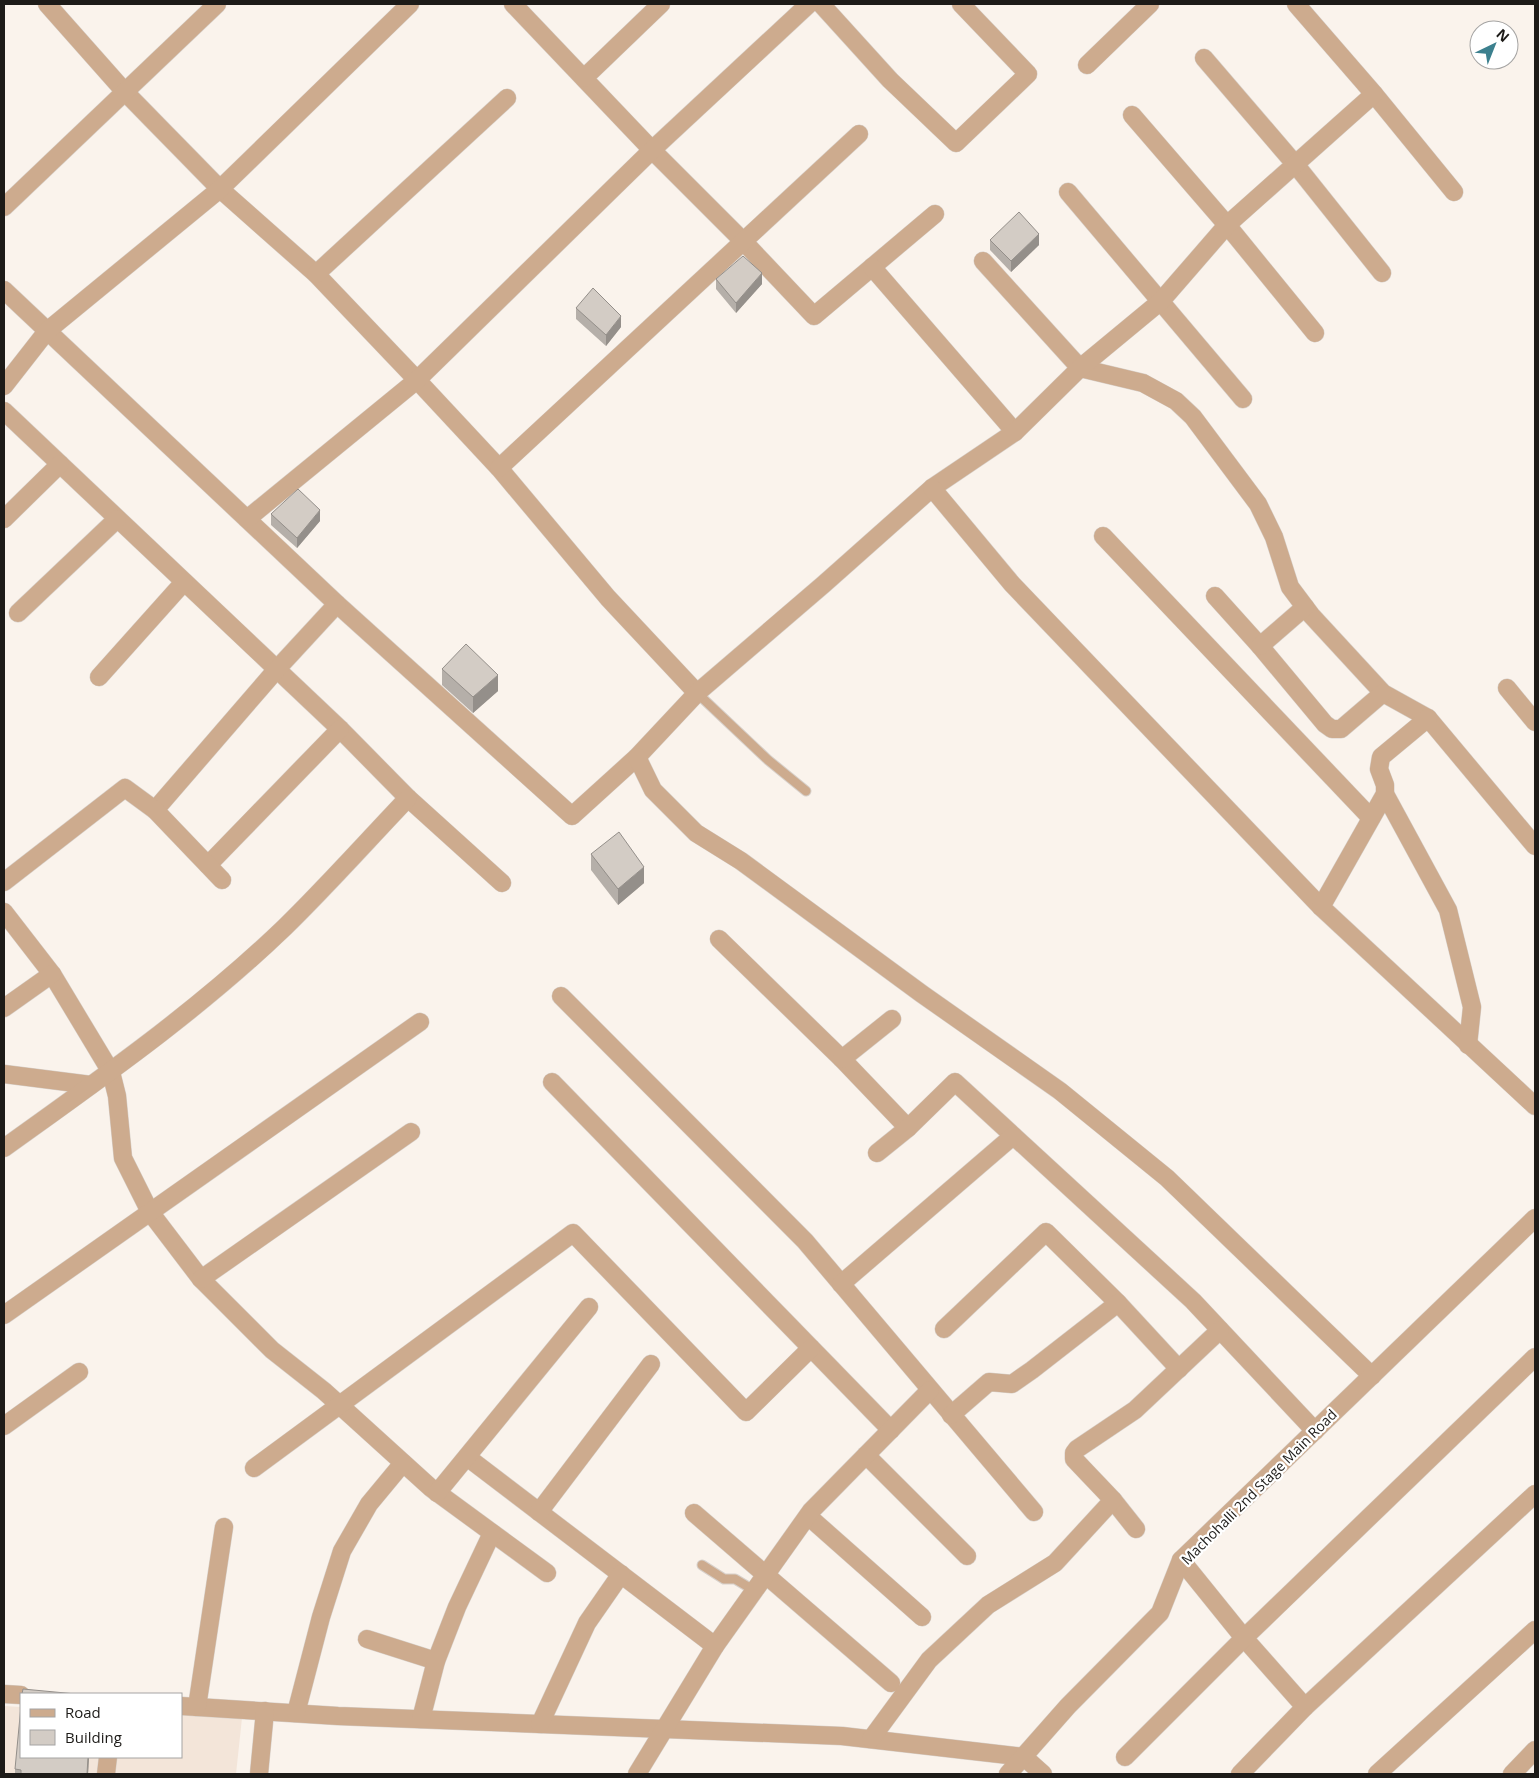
<svg xmlns="http://www.w3.org/2000/svg" width="1539" height="1778" viewBox="0 0 1539 1778" font-family="'Open Sans',sans-serif">
<style>
.built{fill:#f3e5d9}
.lines{fill:none;stroke-linecap:round;stroke-linejoin:round}
.lane-casing{stroke:#d7d0ca;stroke-width:11}
.street-casing{stroke:#d7d0ca;stroke-width:19}
.lane{stroke:#cdab8e;stroke-width:9}
.street{stroke:#cdab8e;stroke-width:18}
.wall{fill:#b5afa9}
.shaded-wall{fill:#948f8a}
.building{fill:#d3ccc5;stroke:#948f8a}
.labels{text-anchor:middle;stroke-width:4.5;stroke-linejoin:round;paint-order:stroke}
.street-label{font-size:14px;fill:#1d1b18;stroke:#fff}
</style>
<rect width="100%" height="100%" fill="#faf3ec"/>
<polygon class="built" points="4,1706 21,1707 21,1757 181,1757 181,1715 242,1718 236,1774 4,1774"/>
<g class="lines">
<defs>
<g id="lane">
<polyline points="697,693 768,760 806,791"/>
<polyline points="702,1565 724,1579 735,1579 755,1591"/>
</g>
<g id="street">
<polyline points="47,4 125,92 220,189 316,274 417,380 499,468 608,598 697,693"/>
<polyline points="513,4 652,150 743,241 814,316 935,214"/>
<polyline points="821,4 890,80 956,143 1028,74 961,4"/>
<polyline points="1296,4 1374,94 1454,192"/>
<polyline points="1204,58 1295,164 1382,273"/>
<polyline points="1087,65 1150,4"/>
<polyline points="584,78 661,4"/>
<polyline points="1132,115 1227,225 1315,333"/>
<polyline points="1068,192 1243,399"/>
<polyline points="4,207 217,4"/>
<polyline points="983,261 1080,368 1143,383 1176,401 1193,417 1258,504 1274,537 1290,587 1311,615 1383,693 1428,718 1535,846"/>
<polyline points="872,267 1015,432"/>
<polyline points="316,274 507,98"/>
<polyline points="4,290 337,604 572,816 637,757 697,693 824,584 932,488 1015,432 1080,368 1161,301 1227,225 1374,94"/>
<polyline points="4,386 47,331 220,189 410,4"/>
<polyline points="4,411 340,729 408,798 502,883"/>
<polyline points="499,468 859,134"/>
<polyline points="932,488 1012,584 1321,907 1535,1106"/>
<polyline points="4,519 60,464"/>
<polyline points="247,519 417,380 652,150 809,4"/>
<polyline points="1103,536 1371,818"/>
<polyline points="1215,596 1260,646 1325,724 1332,729 1341,729 1383,693"/>
<polyline points="18,613 117,519"/>
<polyline points="1260,646 1305,607"/>
<polyline points="99,677 184,582"/>
<polyline points="1507,688 1535,722"/>
<polyline points="637,757 653,790 696,833 741,861 922,994 1060,1091 1167,1178 1372,1376"/>
<polyline points="1385,794 1448,910 1472,1007 1468,1045"/>
<polyline points="155,810 277,669 337,604"/>
<polyline points="208,865 340,729"/>
<polyline points="4,882 125,788 155,810 222,880"/>
<polyline points="1321,907 1385,794 1385,785 1379,769 1381,757 1428,718"/>
<polyline points="4,912 52,974 111,1072 117,1096 123,1158 150,1212 201,1279 272,1350 324,1391 431,1488 547,1573"/>
<polyline points="719,939 842,1059 908,1128"/>
<polyline points="561,996 805,1241 1034,1512"/>
<polyline points="4,1008 52,974"/>
<polyline points="842,1059 892,1019"/>
<polyline points="4,1074 91,1085"/>
<polyline points="552,1082 891,1430"/>
<path d="M4,1148C100,1079 199,1010 285,927C327,886 367,841 408,798"/>
<polyline points="877,1153 908,1128 955,1082 1193,1301 1315,1431"/>
<polyline points="201,1279 411,1132"/>
<polyline points="841,1284 1013,1136"/>
<polyline points="4,1315 420,1022"/>
<polyline points="944,1329 1046,1232 1118,1303 1179,1369"/>
<polyline points="951,1415 989,1382 1012,1384 1032,1370 1118,1303"/>
<polyline points="4,1426 79,1372"/>
<polyline points="866,1455 967,1556"/>
<polyline points="467,1457 715,1646"/>
<polyline points="254,1468 573,1233 746,1412 811,1348"/>
<polyline points="437,1493 589,1307"/>
<polyline points="539,1512 651,1364"/>
<polyline points="694,1513 891,1683"/>
<polyline points="808,1516 922,1617"/>
<polyline points="1136,1529 1113,1500 1074,1459 1074,1453 1077,1449 1135,1410 1220,1330"/>
<polyline points="1181,1560 1244,1638 1305,1707"/>
<polyline points="367,1639 436,1661"/>
<polyline points="4,1694 21,1695"/>
<polyline points="181,1706 338,1716 842,1736 1024,1757 1043,1774"/>
<polyline points="197,1707 224,1527"/>
<polyline points="296,1713 321,1617 342,1551 369,1504 403,1463"/>
<polyline points="421,1719 436,1661 457,1607 492,1533"/>
<polyline points="540,1724 587,1623 621,1574"/>
<polyline points="871,1739 929,1660 988,1605 1055,1563 1113,1500"/>
<polyline points="1125,1757 1244,1638 1535,1357"/>
<polyline points="106,1774 108,1757"/>
<polyline points="259,1774 265,1711"/>
<polyline points="637,1774 715,1646 811,1511 930,1390"/>
<polyline points="1008,1774 1068,1706 1160,1613 1181,1560 1535,1218"/>
<polyline points="1240,1774 1305,1707 1535,1494"/>
<polyline points="1377,1774 1535,1630"/>
<polyline points="1512,1774 1535,1750"/>
</g>
</defs>
<use href="#lane" class="lane-casing"/>
<use href="#street" class="street-casing"/>
<use href="#lane" class="lane"/>
<use href="#street" class="street"/>
</g>
<g class="wall">
<polygon points="990,240 1039,245 1011,272 990,250"/>
<polygon points="716,279 762,284 736,313 716,289"/>
<polygon points="576,308 621,327 606,346 576,319"/>
<polygon points="271,514 320,521 297,548 271,525"/>
<polygon points="442,669 498,691 473,713 442,685"/>
<polygon points="591,854 644,883 618,905 591,870"/>
<polygon points="21,1757 89,1757 88,1774 15,1774 15,1769"/>
</g>
<g class="shaded-wall">
<polygon points="1039,234 1039,245 1011,272 1011,261"/>
<polygon points="762,273 762,284 736,313 736,303"/>
<polygon points="621,316 621,327 606,346 606,335"/>
<polygon points="320,510 320,521 297,548 297,538"/>
<polygon points="498,675 498,691 473,713 473,697"/>
<polygon points="644,867 644,883 618,905 618,889"/>
<polygon points="88,1757 89,1757 88,1774 87,1774"/>
</g>
<g class="building">
<polygon points="1019,212 1039,234 1011,261 990,240"/>
<polygon points="743,256 762,273 736,303 716,279"/>
<polygon points="593,288 621,316 606,335 576,308"/>
<polygon points="298,489 320,510 297,538 271,514"/>
<polygon points="466,644 498,675 473,697 442,669"/>
<polygon points="619,832 644,867 618,889 591,854"/>
<polygon points="23,1689 76,1694 22,1694"/>
<polygon points="21,1706 21,1757 88,1757 87,1774 21,1774 21,1770 15,1769"/>
</g>
<g class="labels">
<g class="street-label">
<text transform="translate(1259 1487) rotate(-45)" y="5">Machohalli 2nd Stage Main Road</text>
</g>
</g>
<rect width="1539" height="1778" fill="none" stroke="#1d1b18" stroke-width="10"/>
<rect x="20" y="1693" width="162" height="65" fill="#ffffff" stroke="#a5a4a3"/>
<rect x="30" y="1709" width="25" height="8" fill="#cdab8e" stroke="#a5a4a3"/>
<text x="65" y="1718" font-size="15" fill="#1d1b18">Road</text>
<rect x="30" y="1730" width="25" height="15" fill="#d3ccc5" stroke="#a5a4a3"/>
<text x="65" y="1743" font-size="15" fill="#1d1b18">Building</text>
<g transform="translate(1494 45) rotate(43)"><circle r="24" fill="#ffffff" stroke="#a5a4a3"/>
<path d="M0-4L9 19L0 12L-9 19Z" fill="#3c808e"/>
<text y="-8" font-size="14" font-weight="bold" text-anchor="middle" fill="#1d1b18">N</text>
</g>
</svg>
